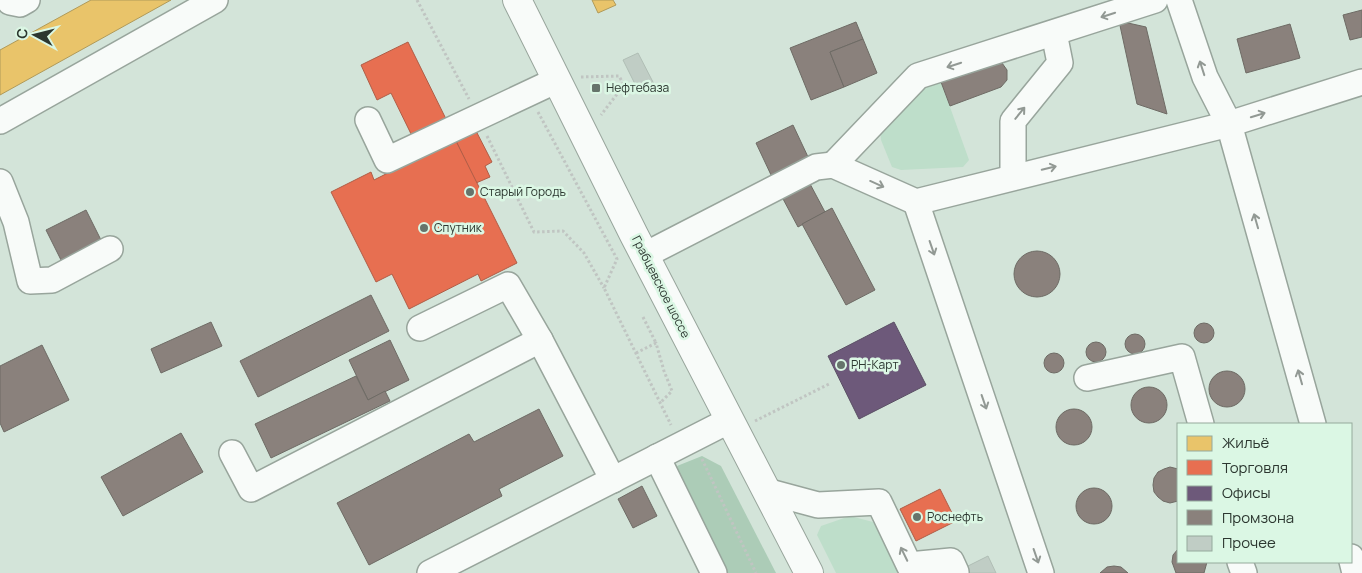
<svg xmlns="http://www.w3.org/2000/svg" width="1362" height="573" viewBox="0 0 1362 573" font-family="Manrope,sans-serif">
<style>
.green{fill:#bedeca}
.forest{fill:#acccb7}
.homes{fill:#e9c46a;stroke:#b09a59}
.shops{fill:#e76f51;stroke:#af5e47}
.offices{fill:#6d597a;stroke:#5a4f64}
.industry{fill:#8a817c;stroke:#6e6b65}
.building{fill:#c0cdc5;stroke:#b0beb5}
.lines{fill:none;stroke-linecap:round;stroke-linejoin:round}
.minor-casing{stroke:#98a59c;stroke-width:28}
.major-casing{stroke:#98a59c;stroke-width:30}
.path{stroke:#c0c5c2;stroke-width:3;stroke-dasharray:2.5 2.5;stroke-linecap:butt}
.minor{stroke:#f8fbf9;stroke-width:25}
.major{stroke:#f8fbf9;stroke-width:28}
.oneway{stroke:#929994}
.poi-dot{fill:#66746b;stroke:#dbf7e4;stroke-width:2}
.labels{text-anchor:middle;stroke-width:5;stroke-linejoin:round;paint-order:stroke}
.poi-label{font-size:12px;fill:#2c3730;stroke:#dbf7e4;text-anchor:start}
.street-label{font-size:12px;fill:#2c3730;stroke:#dbf7e4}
</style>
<rect width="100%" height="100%" fill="#d3e4d9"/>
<g class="green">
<polygon points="941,82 969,160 963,167 901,170 892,167 881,140 880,127 923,88"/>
<polygon points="850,516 873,522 900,573 836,573 817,535 821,526"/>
</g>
<polygon class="forest" points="702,456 721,466 776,573 725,573 685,493 677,466"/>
<g class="homes">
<polygon points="91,0 171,0 0,95 0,50"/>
<polygon points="592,0 613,0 616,5 598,13"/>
</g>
<g class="shops">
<polygon points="408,42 448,123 414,140 391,93 377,100 361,65"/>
<polygon points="475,129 492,162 485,166 490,177 476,183 455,139"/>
<polygon points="455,139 517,263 481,281 478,274 409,309 392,274 376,282 331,192 371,172 374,180"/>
<polygon points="940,489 956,521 916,541 900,509"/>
</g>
<polygon class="offices" points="894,322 926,385 859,419 828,356"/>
<g class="industry">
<polygon points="1362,10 1362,37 1350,40 1343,15"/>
<polygon points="1119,21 1146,27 1167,114 1137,104"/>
<polygon points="856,22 863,39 830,52 844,87 811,100 790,48"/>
<polygon points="1290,24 1300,58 1246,73 1237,39"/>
<polygon points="863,39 877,73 844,87 830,52"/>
<polygon points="992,63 1002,63 1007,70 1007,80 1001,87 950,106 941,82"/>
<polygon points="793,125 809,159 772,177 756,143"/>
<polygon points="809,182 825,212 798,227 782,197"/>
<polygon points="832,208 875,290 846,305 802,224"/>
<polygon points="86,210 102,242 62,262 46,230"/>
<circle cx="1037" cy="274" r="23"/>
<polygon points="371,295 389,331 258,397 240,361"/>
<polygon points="211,322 222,346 161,373 151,349"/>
<circle cx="1204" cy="333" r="10"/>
<circle cx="1135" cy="344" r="10"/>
<polygon points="390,340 409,380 368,400 349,360"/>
<circle cx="1096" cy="352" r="10"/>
<polygon points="42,345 69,400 4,432 0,423 0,366"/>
<circle cx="1054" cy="363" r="10"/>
<circle cx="1227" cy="389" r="18"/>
<polygon points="356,376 368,400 385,391 390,401 271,458 255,424"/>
<circle cx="1149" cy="405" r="18"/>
<polygon points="539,409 563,456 499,489 502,496 369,565 337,503 469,434 474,442"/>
<circle cx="1074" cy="427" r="18"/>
<polygon points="181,433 203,472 123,516 101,477"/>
<polygon points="1170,467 1178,469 1178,501 1170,503 1163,501 1158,497 1154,492 1153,485 1154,478 1158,472 1164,469"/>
<polygon points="642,486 657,516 633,528 618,499"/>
<circle cx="1094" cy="506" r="18"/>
<polygon points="1178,549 1178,562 1207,562 1204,573 1176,573 1172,562 1173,555"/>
<polygon points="1114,566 1121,567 1128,573 1100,573 1107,567"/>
</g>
<g class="building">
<polygon points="638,53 654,84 639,92 623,60"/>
<polygon points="988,556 996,573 953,573 956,572"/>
</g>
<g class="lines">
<defs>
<g id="minor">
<polyline points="9,0 10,2 20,4 27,0"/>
<polyline points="1179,0 1205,77 1229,124 1313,424"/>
<polyline points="368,120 387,160 557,80"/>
<polyline points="0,121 215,0"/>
<polyline points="833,165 918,76 1155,0"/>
<polyline points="1013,177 1013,121 1060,63 1054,33"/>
<polyline points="0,182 16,222 30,281 52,280 110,249"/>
<polyline points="916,202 1041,573"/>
<polyline points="645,255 816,167 833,165 916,202 1229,124 1362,82"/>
<polyline points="420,328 508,285 540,340 613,480"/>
<polyline points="1087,378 1182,357 1201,424"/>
<polyline points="232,453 251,489 540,340"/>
<polyline points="657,457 714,573"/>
<polyline points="766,491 818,505 879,502 909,565 951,561 956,572"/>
<polyline points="1351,557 1355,573"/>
<polyline points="1240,562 1244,573"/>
<polyline points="430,573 730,420"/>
</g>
<polyline id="major" points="517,0 634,235 809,573"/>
</defs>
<use href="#minor" class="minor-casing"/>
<use href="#major" class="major-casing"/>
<g class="path">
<polyline points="417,0 469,99"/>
<polyline points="581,77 619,76 624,85 601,115"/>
<polyline points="538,112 617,259 604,288 671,425"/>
<polyline points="487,136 534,232 563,231 584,253 604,288"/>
<polyline points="643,317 656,343"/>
<polyline points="636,353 656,343 664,371 672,391 660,403"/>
<polyline points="755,421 829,384"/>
<polyline points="702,459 756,573"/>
</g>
<use href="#minor" class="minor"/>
<use href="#major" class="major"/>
</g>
<defs><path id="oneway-shaft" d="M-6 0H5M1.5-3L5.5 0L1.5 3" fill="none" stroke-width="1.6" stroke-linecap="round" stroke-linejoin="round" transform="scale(1.25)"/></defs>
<g class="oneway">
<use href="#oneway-shaft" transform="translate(1108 15) rotate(162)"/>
<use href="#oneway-shaft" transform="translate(954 65) rotate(162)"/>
<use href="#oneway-shaft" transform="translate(1202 68) rotate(-108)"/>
<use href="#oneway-shaft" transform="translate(1020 113) rotate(-51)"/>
<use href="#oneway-shaft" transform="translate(1258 115) rotate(-17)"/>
<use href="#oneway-shaft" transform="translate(1049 168) rotate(-14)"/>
<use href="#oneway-shaft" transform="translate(877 184) rotate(24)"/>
<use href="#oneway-shaft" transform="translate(1256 221) rotate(-106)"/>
<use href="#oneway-shaft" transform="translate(932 248) rotate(71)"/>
<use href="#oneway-shaft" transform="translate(1300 377) rotate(-106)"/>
<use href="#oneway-shaft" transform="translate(984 402) rotate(71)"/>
<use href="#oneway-shaft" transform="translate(904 554) rotate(-116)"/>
<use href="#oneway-shaft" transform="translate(1036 556) rotate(71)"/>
</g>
<g class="poi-dot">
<rect x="591" y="83" width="10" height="10" rx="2.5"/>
<circle cx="470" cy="192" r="5"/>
<circle cx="424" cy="228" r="5"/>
<circle cx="841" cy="365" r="5"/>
<circle cx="917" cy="517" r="5"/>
</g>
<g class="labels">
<g class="poi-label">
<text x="606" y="92">Нефтебаза</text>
<text x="480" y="196">Старый Городъ</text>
<text x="434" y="232">Спутник</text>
<text x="851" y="369">РН-Карт</text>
<text x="927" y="521">Роснефть</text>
</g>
<g class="street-label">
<text transform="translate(661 287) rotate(63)" y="4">Грабцевское шоссе</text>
</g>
</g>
<rect x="1177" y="423" width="175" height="140" fill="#dbf7e4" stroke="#95aa9c"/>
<rect x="1187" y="436" width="25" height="15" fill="#e9c46a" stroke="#95aa9c"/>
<text x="1222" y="448" font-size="15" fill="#2c3730">Жильё</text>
<rect x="1187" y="460" width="25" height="15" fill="#e76f51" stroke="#95aa9c"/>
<text x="1222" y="473" font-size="15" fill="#2c3730">Торговля</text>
<rect x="1187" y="486" width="25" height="15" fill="#6d597a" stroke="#95aa9c"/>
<text x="1222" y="498" font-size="15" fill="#2c3730">Офисы</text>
<rect x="1187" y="510" width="25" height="15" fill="#8a817c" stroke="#95aa9c"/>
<text x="1222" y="523" font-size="15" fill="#2c3730">Промзона</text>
<rect x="1187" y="536" width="25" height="15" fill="#c0cdc5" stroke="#95aa9c"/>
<text x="1222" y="548" font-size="15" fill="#2c3730">Прочее</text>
<g transform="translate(35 35) rotate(277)" stroke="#dbf7e4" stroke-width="4" paint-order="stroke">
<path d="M0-4L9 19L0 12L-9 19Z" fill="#2c3730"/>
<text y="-8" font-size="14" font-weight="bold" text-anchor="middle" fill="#2c3730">С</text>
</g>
</svg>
